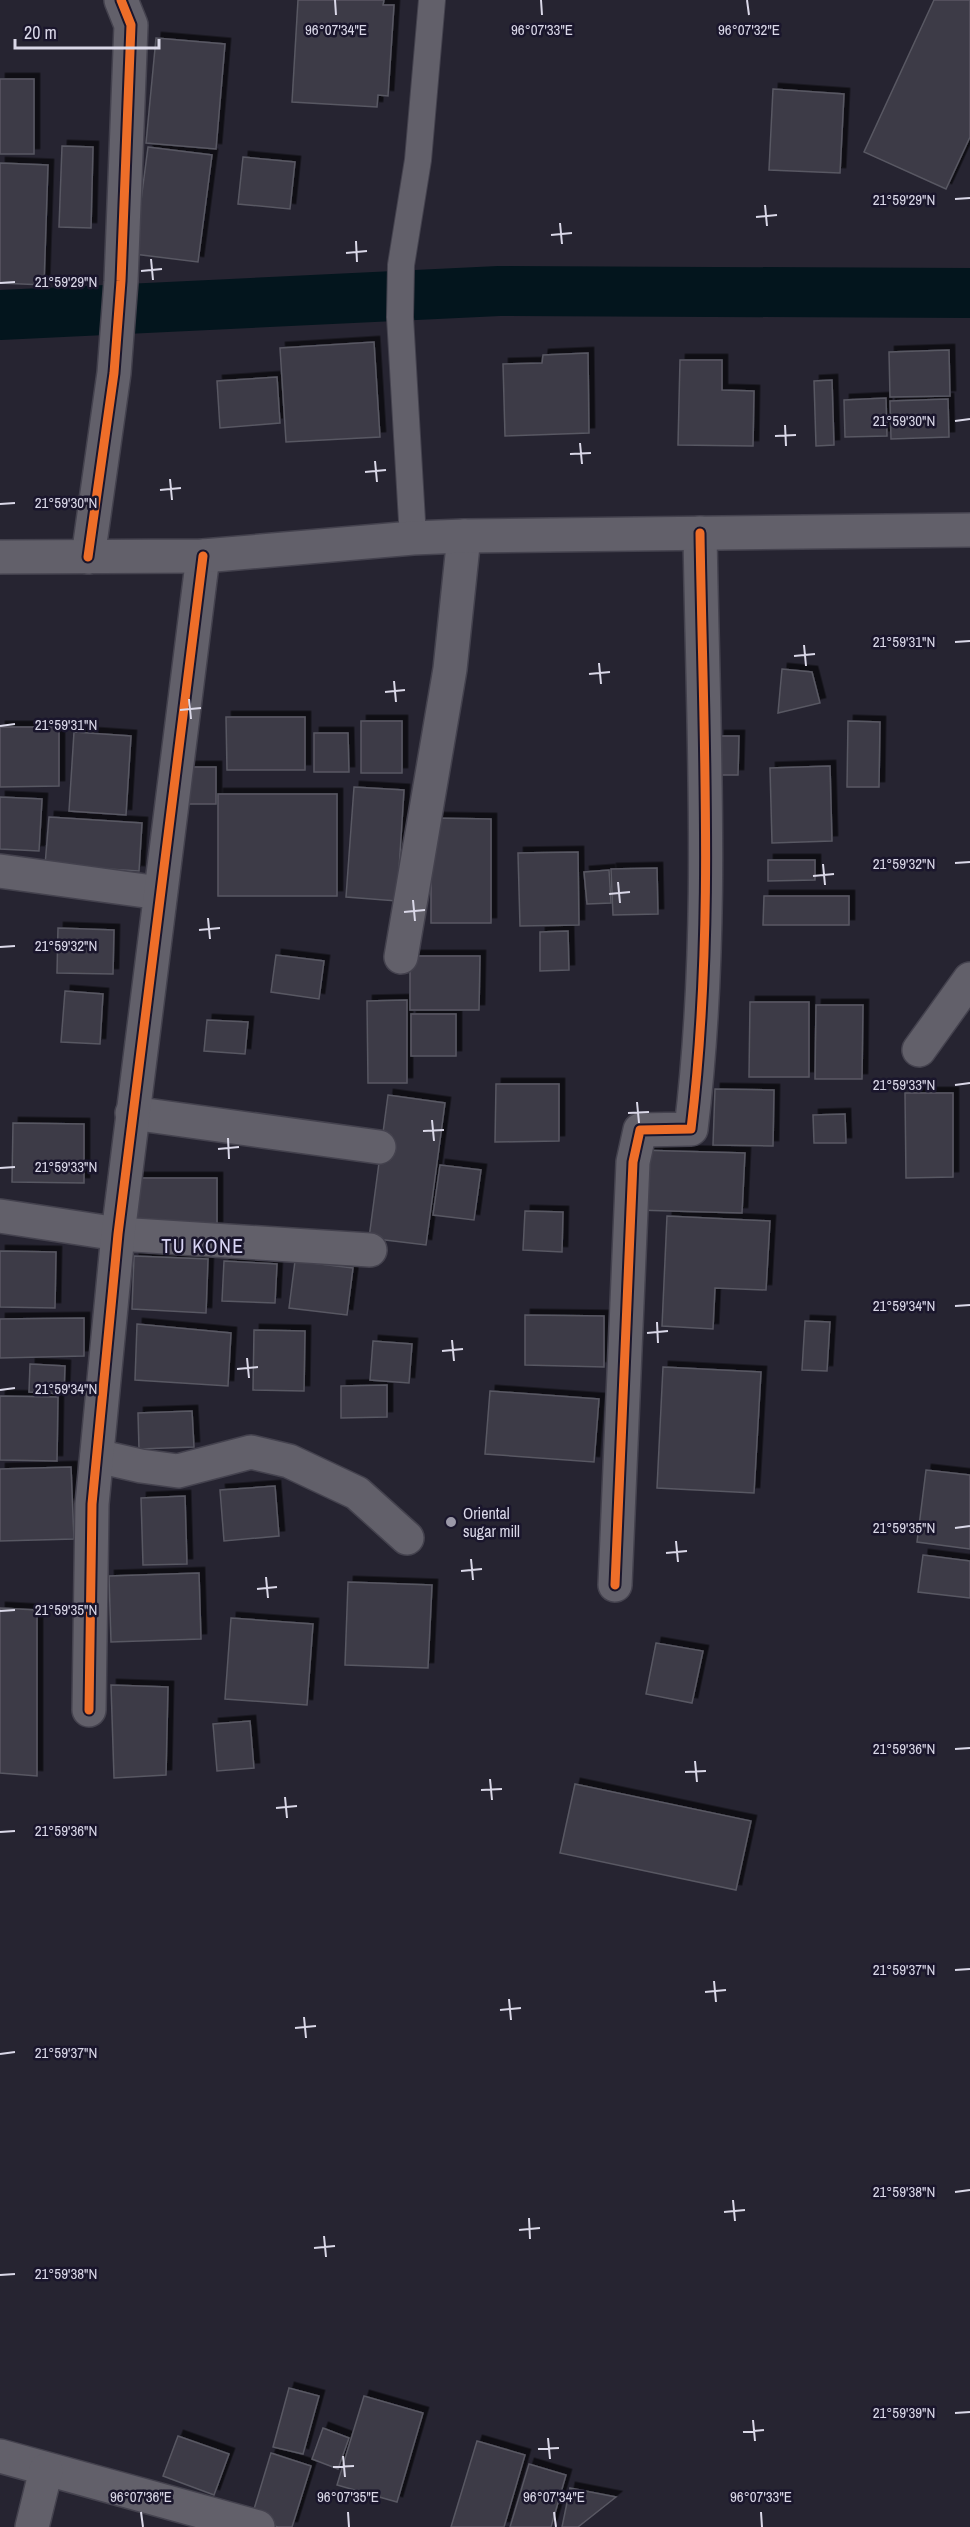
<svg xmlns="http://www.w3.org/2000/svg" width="970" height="2527" viewBox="0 0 970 2527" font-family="'Archivo Narrow',sans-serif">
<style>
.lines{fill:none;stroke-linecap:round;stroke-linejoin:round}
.canal{stroke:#03151d;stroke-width:50}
.building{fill:#3d3b46;stroke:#595863;stroke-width:1.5;filter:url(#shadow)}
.lane-casing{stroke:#44424e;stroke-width:28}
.street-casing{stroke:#44424e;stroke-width:36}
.secondary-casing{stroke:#44424e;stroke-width:36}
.lane{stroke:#62606a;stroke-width:26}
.street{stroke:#62606a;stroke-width:33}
.secondary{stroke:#62606a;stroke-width:33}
.cycleway-casing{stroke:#1a162c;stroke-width:13}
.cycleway{stroke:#ee6e29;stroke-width:9}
.ticks{fill:none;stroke:#dad8e8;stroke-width:2}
.poi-dot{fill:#9b99a8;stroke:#1a162c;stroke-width:2}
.labels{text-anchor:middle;stroke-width:5;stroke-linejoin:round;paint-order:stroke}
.poi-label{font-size:16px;fill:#dad8e8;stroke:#1a162c;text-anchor:start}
.quarter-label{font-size:20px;letter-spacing:1.5px;fill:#d9d5f5;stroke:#1a162c}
.ticks-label{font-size:15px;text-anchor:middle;fill:#dad8e8;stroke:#1a162c;stroke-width:5;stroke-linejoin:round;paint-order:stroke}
</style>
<defs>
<filter id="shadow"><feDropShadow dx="5.5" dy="-5.5" stdDeviation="0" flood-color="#0009"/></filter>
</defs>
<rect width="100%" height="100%" fill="#262431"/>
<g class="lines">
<polyline class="canal" points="0,315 499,291 970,293"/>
</g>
<g class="building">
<polygon points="298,0 384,0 383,5 394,5 388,96 378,95 377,107 292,102"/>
<polygon points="934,0 970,0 970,137 946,189 864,152"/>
<polygon points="156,38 225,44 216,149 146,143"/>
<rect x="0" y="79" width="34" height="75"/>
<polygon points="773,89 844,94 840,173 769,170"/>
<polygon points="62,146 93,147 91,228 59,227"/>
<polygon points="148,147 212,155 198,262 134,254"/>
<polygon points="243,157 295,162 290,209 238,204"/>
<polygon points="0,163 48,165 44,285 0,283"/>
<polygon points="374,342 380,437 286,442 280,348"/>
<polygon points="949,350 950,396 890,397 889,352"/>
<polygon points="588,353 589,433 505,436 503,364 542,363 543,355"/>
<polygon points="680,360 722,360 722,390 754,391 753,446 678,445"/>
<polygon points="277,377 280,423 220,428 217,381"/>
<polygon points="832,380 834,445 816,446 814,381"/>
<polygon points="886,398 887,436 845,437 844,400"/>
<polygon points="948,399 949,437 891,439 890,401"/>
<polygon points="782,669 812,672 820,703 778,713"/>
<polygon points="226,717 305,717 305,770 227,770"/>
<rect x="361" y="721" width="41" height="52"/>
<polygon points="848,721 880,722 879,787 847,787"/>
<polygon points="0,727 59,727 59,786 0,787"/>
<polygon points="74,732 131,736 126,815 69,811"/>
<polygon points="314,733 348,733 349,772 314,772"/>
<polygon points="719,736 739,736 738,775 717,775"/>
<polygon points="830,766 832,841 772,843 770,768"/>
<polygon points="179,767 216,767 216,804 180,804"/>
<polygon points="354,787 404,790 397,901 346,897"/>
<rect x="218" y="794" width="119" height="102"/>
<polygon points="0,797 42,799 39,851 0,849"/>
<polygon points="49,817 142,823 139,871 45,865"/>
<polygon points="431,818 491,819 491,923 431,923"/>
<polygon points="578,852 579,925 520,926 518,853"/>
<polygon points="768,860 815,860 815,880 768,881"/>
<polygon points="657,868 658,914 613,915 611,869"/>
<polygon points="609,870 611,903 587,904 584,872"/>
<polygon points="764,896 849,896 849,925 763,925"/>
<polygon points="58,928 114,930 113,974 57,973"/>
<polygon points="568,931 569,970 540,971 540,932"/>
<polygon points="276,955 324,961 319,999 271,992"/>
<polygon points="410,956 480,956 479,1010 410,1010"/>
<polygon points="65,991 103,994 100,1044 61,1042"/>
<polygon points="407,1000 407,1083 368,1083 367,1001"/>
<polygon points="750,1002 809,1002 809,1077 749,1077"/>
<polygon points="816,1005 863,1005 862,1079 815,1079"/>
<rect x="411" y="1014" width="45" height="42"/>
<polygon points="207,1020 248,1022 245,1054 204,1051"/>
<polygon points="496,1084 559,1084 559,1141 495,1142"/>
<polygon points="715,1089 774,1090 773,1146 713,1145"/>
<polygon points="905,1093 953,1093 953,1177 906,1178"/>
<polygon points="388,1095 445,1103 426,1245 369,1238"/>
<polygon points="845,1114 846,1143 814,1143 813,1115"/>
<polygon points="13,1123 84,1124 84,1183 12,1182"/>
<polygon points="637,1150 745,1153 742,1213 635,1210"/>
<polygon points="440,1165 481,1170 474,1220 433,1215"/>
<rect x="135" y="1178" width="82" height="49"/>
<polygon points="525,1211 563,1212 562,1252 523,1250"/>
<polygon points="667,1216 770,1221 766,1290 715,1288 713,1329 662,1326"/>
<polygon points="0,1251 56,1252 55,1308 0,1307"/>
<polygon points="134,1256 208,1259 206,1313 132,1309"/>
<polygon points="224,1261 277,1264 275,1303 222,1301"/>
<polygon points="295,1261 353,1268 347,1315 289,1308"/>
<polygon points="525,1315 604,1316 604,1367 525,1365"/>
<polygon points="84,1318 84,1356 0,1358 0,1319"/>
<polygon points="805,1321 830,1322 827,1371 802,1370"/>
<polygon points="137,1324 231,1333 228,1386 135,1380"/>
<polygon points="254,1330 305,1331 304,1391 253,1390"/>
<polygon points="373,1341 412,1344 409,1383 370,1380"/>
<polygon points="30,1364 65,1366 64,1394 29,1392"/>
<polygon points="663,1367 761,1372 754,1493 657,1488"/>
<polygon points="387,1385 387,1417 341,1418 341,1386"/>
<polygon points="490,1391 599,1399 594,1462 485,1454"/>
<polygon points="0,1396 58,1397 57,1461 0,1460"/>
<polygon points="192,1411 194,1447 139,1449 138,1413"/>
<polygon points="71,1467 74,1539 0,1541 0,1469"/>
<polygon points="926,1470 970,1475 970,1549 917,1542"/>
<polygon points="275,1486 279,1536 224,1541 220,1490"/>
<polygon points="185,1496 187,1564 143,1565 141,1498"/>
<polygon points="923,1555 970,1561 970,1598 918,1592"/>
<polygon points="199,1573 201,1639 111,1642 109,1576"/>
<polygon points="348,1582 432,1585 428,1668 345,1665"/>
<polygon points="0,1608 37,1610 37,1776 0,1773"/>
<polygon points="231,1618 313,1624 307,1705 225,1699"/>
<polygon points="656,1643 703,1651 692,1703 646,1694"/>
<polygon points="111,1685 168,1687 166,1775 114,1778"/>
<polygon points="250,1721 254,1768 217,1771 213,1724"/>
<polygon points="575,1784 751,1821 736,1890 560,1853"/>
<polygon points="289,2388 319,2396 303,2454 273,2447"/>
<polygon points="364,2396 423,2413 397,2502 337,2485"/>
<polygon points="323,2428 349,2438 338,2469 312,2459"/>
<polygon points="178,2436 229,2454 214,2495 163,2476"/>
<polygon points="477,2441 525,2455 504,2527 451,2527"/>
<polygon points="271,2453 311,2466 292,2527 278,2527 251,2519"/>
<polygon points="529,2464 566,2475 551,2527 510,2527"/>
<polygon points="570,2488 616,2497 578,2527 562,2527"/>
</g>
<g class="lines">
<defs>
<polyline id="lane" points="413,538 400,317 401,265 418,160 432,0"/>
<g id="street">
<polyline points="88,557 114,373 121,281 131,25 121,0"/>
<polyline points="0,871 160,893"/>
<polyline points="401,957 450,669 464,536"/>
<polyline points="919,1050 970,979"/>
<polyline points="132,1113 379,1147"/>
<polyline points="0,1216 118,1234 370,1250"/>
<polyline points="97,1456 141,1466 178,1471 251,1452 289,1461 357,1493 407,1538"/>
<path d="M615,1585L633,1162L640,1130L691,1129C715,932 703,732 700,533"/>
<polyline points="89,1710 92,1504 118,1234 203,556"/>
<polyline points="0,2456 258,2527"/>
<polyline points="32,2527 46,2470"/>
</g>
<polyline id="secondary" points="0,557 203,556 413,538 464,536 970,530"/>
</defs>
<use href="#lane" class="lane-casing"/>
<use href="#street" class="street-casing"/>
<use href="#secondary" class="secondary-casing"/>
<use href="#lane" class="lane"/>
<use href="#street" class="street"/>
<use href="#secondary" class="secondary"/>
<defs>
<g id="cycleway">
<polyline points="88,557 114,373 121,281 131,25 121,0"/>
<path d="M615,1585L633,1162L640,1130L691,1129C715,932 703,732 700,533"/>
<polyline points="89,1710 92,1504 118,1234 203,556"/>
</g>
</defs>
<use href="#cycleway" class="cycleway-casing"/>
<use href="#cycleway" class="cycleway"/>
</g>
<path class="ticks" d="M335,0L336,15M541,0L542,15M747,0L749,15M955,199L970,198M765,205L767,226M756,217L777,215M560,223L562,244M551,235L572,233M356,241L357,262M346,253L367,251M151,259L153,280M141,271L162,269M0,283L15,282M955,421L970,419M785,425L786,446M775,436L796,435M580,443L582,464M570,454L591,453M375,461L377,482M365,472L386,470M170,479L172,500M160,490L181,488M0,504L15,503M955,642L970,641M804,645L806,666M794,656L815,654M599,663L601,684M589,674L610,672M394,681L396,702M385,692L405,690M189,699L191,719M180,710L201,708M0,726L15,724M955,863L970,862M823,864L825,885M813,876L834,874M618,882L620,903M609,894L630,892M413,900L415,921M404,912L425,910M208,918L210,939M199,930L220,928M0,947L15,946M955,1085L970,1083M637,1102L639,1123M628,1113L649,1112M432,1120L434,1141M423,1131L444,1130M228,1138L229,1159M218,1149L239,1147M0,1168L15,1167M955,1306L970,1305M657,1322L658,1343M647,1333L668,1331M452,1340L454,1361M442,1351L463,1349M247,1358L249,1378M237,1369L258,1367M0,1390L15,1388M955,1528L970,1526M676,1541L678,1562M666,1553L687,1551M471,1559L473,1580M461,1571L482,1569M266,1577L268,1598M257,1589L277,1587M0,1611L15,1610M955,1749L970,1748M695,1761L697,1782M685,1772L706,1771M490,1779L492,1800M481,1790L502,1789M285,1797L287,1818M276,1808L297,1806M0,1832L15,1831M955,1970L970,1969M714,1981L716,2002M705,1992L726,1990M509,1999L511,2020M500,2010L521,2008M304,2017L306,2038M295,2028L316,2026M0,2054L15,2052M955,2192L970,2190M733,2200L735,2221M724,2212L745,2210M529,2218L530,2239M519,2230L540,2228M324,2236L326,2257M314,2248L335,2246M0,2275L15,2274M955,2413L970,2412M753,2420L755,2441M743,2432L764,2430M548,2438L550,2459M538,2449L559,2448M343,2456L345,2477M333,2467L354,2466M141,2512L143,2527M348,2512L349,2527M554,2512L556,2527M761,2512L762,2527"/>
<circle class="poi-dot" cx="451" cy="1522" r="6"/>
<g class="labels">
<g class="poi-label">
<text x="463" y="1519">Oriental<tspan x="463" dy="18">sugar mill</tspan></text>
</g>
<g class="quarter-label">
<text x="203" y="1253">TU KONE</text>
</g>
</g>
<g class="ticks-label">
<text x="336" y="35">96°07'34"E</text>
<text x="542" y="35">96°07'33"E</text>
<text x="749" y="35">96°07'32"E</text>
<text x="904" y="205">21°59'29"N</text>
<text x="66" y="287">21°59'29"N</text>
<text x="904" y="426">21°59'30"N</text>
<text x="66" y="508">21°59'30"N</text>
<text x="904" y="647">21°59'31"N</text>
<text x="66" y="730">21°59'31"N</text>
<text x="904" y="869">21°59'32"N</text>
<text x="66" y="951">21°59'32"N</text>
<text x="904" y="1090">21°59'33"N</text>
<text x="66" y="1172">21°59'33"N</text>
<text x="904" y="1311">21°59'34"N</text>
<text x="66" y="1394">21°59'34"N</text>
<text x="904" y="1533">21°59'35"N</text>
<text x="66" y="1615">21°59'35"N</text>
<text x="904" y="1754">21°59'36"N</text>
<text x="66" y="1836">21°59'36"N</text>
<text x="904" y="1975">21°59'37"N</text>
<text x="66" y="2058">21°59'37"N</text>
<text x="904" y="2197">21°59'38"N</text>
<text x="66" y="2279">21°59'38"N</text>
<text x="904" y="2418">21°59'39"N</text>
<text x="141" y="2502">96°07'36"E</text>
<text x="348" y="2502">96°07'35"E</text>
<text x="554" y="2502">96°07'34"E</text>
<text x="761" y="2502">96°07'33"E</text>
</g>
<path d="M15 39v9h144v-9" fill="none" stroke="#dad8e8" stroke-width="3"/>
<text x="24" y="39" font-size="18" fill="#dad8e8" stroke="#1a162c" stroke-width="4.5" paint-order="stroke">20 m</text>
</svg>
